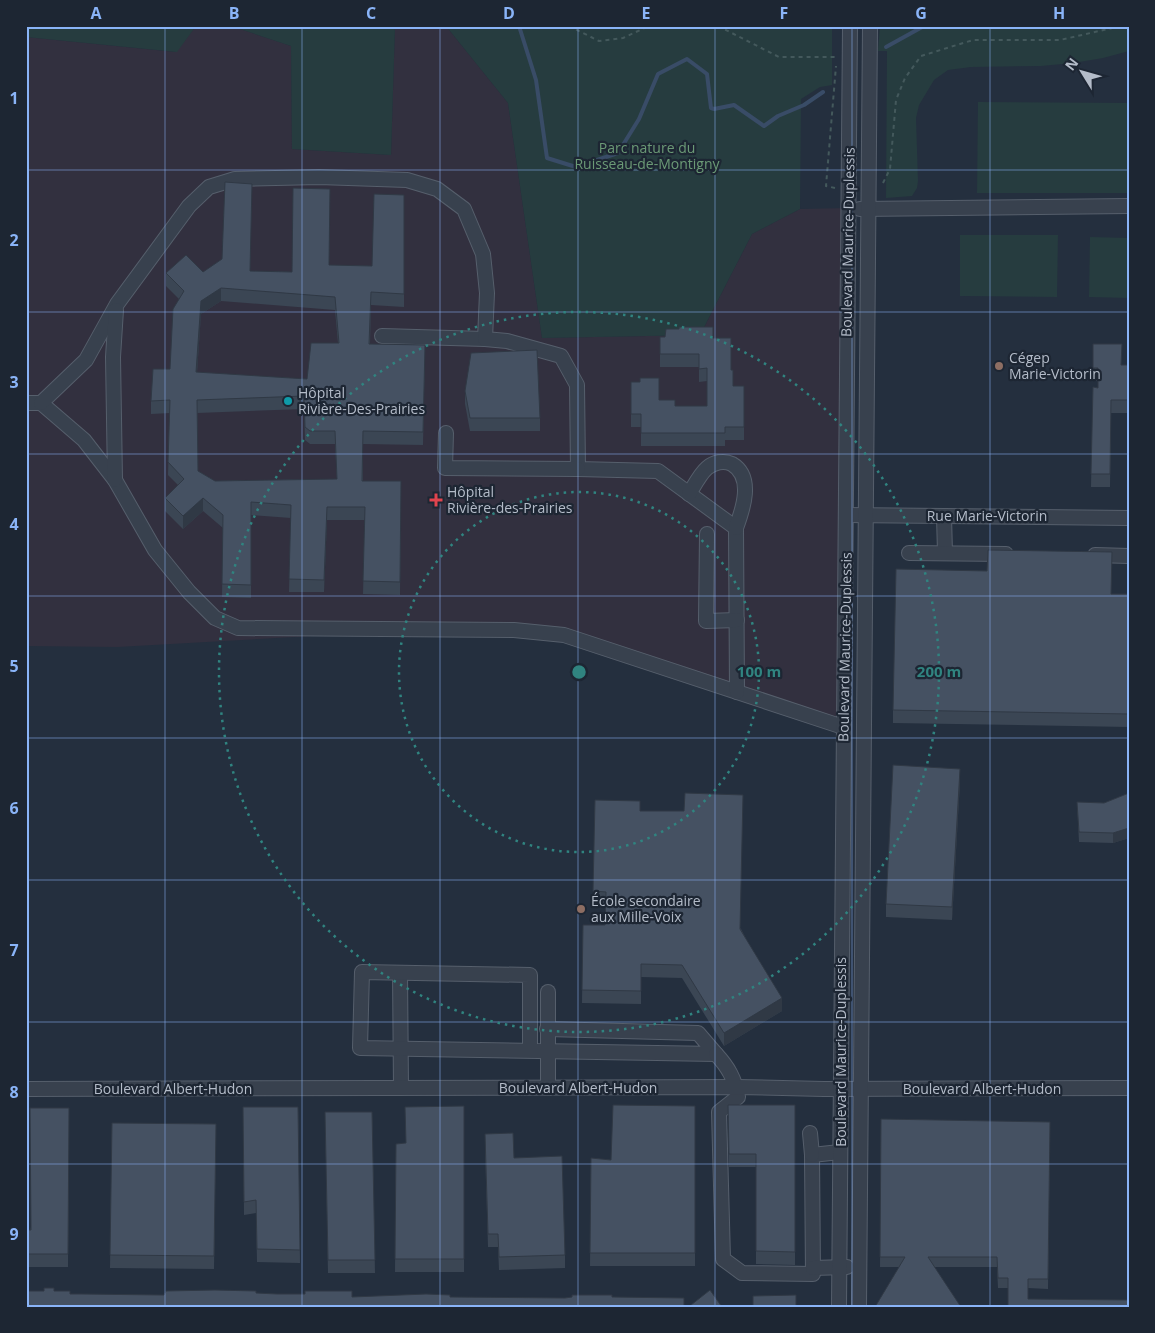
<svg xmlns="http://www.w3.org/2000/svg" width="1155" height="1333" viewBox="0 0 1155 1333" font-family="'Open Sans',sans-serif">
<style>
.medical{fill:#32303f}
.green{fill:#263c3f}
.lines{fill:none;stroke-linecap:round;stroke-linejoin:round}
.stream{stroke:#394c67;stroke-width:4}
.minor-casing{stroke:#565f6c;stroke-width:16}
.path{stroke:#44595c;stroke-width:2;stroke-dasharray:4 4;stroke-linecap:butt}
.minor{stroke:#38414e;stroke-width:14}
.wall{fill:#3b4654;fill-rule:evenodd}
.shaded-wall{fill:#303945}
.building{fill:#455162;stroke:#303945;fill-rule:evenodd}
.grid{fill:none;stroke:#8ab4f8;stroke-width:1;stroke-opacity:0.55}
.ring{fill:none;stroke:#308480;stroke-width:2.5;stroke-dasharray:2.5 5}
.education-dot{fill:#8d6e63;stroke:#1d2633;stroke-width:2}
.culture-dot{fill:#0f9aa8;stroke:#1d2633;stroke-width:2}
.health-dot{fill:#e0444e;stroke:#1d2633;stroke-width:2}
.labels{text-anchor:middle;stroke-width:4.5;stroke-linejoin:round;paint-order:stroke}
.park-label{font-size:14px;fill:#6b9a76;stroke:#1d2633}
.street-label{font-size:14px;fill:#b4bcc9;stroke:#1d2633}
.poi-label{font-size:14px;fill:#b4bcc9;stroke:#1d2633;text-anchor:start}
.centre{fill:#308480;stroke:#1d2633;stroke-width:2.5}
.ring-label{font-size:15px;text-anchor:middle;font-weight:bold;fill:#308480;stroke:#1d2633;stroke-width:4.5;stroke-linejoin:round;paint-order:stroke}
.neatline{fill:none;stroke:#8ab4f8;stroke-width:2}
.grid-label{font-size:16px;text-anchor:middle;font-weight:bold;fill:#8ab4f8}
</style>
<rect width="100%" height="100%" fill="#242f3e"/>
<polygon class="medical" points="196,26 231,26 291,46 292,149 391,155 395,26 446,26 508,103 542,338 700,335 752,234 800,209 849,208 843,727 564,635 439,629 117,647 26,646 26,37 176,52"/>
<g class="green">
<polygon points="26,26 196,26 177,52 26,37"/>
<polygon points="231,26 395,26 391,155 292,149 291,46"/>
<polygon points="446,26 832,26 832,85 820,87 801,99 800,209 752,234 700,335 542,338 508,103"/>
<polygon points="880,26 1129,26 1129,51 1103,58 1073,63 1041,66 971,67 948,70 934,80 919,105 916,118 918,181 917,188 912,196 886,198 887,51 878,51"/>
<polygon points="978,102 1129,103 1129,193 977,193"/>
<polygon points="960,235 1058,235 1057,297 960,296"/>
<polygon points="1090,237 1129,238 1129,298 1089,297"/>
</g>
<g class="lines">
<g class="stream">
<polyline points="519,26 536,80 547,158 576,167 618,153 639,119 658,74 687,59 707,74 711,108 714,109 734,105 764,126 778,116 804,105 823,92"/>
<polyline points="886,47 924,26"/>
</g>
<defs>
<g id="minor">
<polyline points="860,209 1129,206"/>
<polyline points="382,336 485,339"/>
<polyline points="26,403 41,403 84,440 115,480 155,550 189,592 215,618 238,628 514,630 564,635 843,727"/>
<polyline points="41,403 86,360 117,304 189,206 209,187 235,179 319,177 407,180 437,189 464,209 483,254 487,293 485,339 507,341 561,356 577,385 578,469 658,471 736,528 737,692"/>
<polyline points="446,433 445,468 578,469"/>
<polyline points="115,480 113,357 116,310"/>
<path d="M689,494C694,486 700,474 707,468C714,462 724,460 732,464C754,477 743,509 736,528"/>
<polyline points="846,515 1129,518"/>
<polyline points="944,516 945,553"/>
<polyline points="707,534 706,621 737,620"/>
<polyline points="909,553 1006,554"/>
<polyline points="1095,555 1129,556"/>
<polyline points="400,973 401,1088"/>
<polyline points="530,1051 530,975 362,972 360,1048 716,1054 698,1033 547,1029"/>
<path d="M716,1054C728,1067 735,1079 738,1097L719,1112L723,1259L742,1273L813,1274L812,1155L840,1152"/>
<polyline points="548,1088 548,992"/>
<polyline points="26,1089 737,1087 824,1089 1129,1088"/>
<polyline points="810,1133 812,1155"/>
<polyline points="813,1268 847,1267"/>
<polyline points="839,1307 850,26"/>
<polyline points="859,1307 870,26"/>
</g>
</defs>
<use href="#minor" class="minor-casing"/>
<g class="path">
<polyline points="569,26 599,41 623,38 649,26"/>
<polyline points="718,26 779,57 836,57"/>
<polyline points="883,183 890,169 896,100 905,78 921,56 973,40 1060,40 1121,26"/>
<polyline points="835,188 826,186 836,66"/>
</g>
<use href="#minor" class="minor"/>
</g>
<g class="wall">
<path d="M404,195V307L371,305L370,344L425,345L423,445L363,444V481H401L400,595L363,594L365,520H327L324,592H289L291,518L251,515V598L222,597L223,528L203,511L183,529L165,511V498L178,485L168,475L170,413L151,414V401L170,369L179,299L166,286V273L250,271L292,272L329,265L372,266ZM221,301L335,310L338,343L307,379L197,373L201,314ZM304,409L305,440L310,444H335L337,479L215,481L198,471L197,413Z"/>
<polygon points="660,337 713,338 731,370 733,386 744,386 744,440 725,440 725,446 641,446 641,427 631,427 631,382 659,400 675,406 707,406 707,381 699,382 699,367 660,367"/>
<polygon points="1093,344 1121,365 1129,365 1129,413 1111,413 1110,487 1091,487 1093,387 1098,388 1098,381 1093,381"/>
<polygon points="465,391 540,418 540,431 470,431 465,404"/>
<polygon points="1111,594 1129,594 1129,727 893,723 893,710"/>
<polygon points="960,782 952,920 886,917 886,904"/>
<polygon points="1129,793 1129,838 1113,843 1079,842 1077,802 1104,803"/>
<polygon points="595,800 640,811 741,929 782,1011 724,1046 682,978 641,977 641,1004 582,1003 583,925 605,925 606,905 593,904"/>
<polygon points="795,1105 795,1265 756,1264 756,1167 729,1167 728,1118"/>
<polygon points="464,1106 464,1272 395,1272 396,1144 406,1143"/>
<polygon points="695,1106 695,1266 590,1266 591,1158 611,1160"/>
<polygon points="243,1107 298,1107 300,1263 257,1262 256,1213 244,1215"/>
<polygon points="69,1108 68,1267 26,1267 26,1230 30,1230"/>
<polygon points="325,1112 372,1112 375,1273 328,1273"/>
<polygon points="881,1119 1050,1122 1048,1289 1028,1288 1008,1307 1008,1288 998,1288 997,1267 880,1267"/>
<polygon points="112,1123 216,1124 214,1269 110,1268"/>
<polygon points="485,1147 514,1158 565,1255 565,1268 499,1270 498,1247 488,1247"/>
</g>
<g class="shaded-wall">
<polygon points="221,288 221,301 201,314 196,385 196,372 201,301"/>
<polygon points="203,498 203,511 183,529 183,516"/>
<polygon points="327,507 327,520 324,592 324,580"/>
<polygon points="960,769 960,782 952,920 952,907"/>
<polygon points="1129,828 1129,838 1113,843 1113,833"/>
<polygon points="782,998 782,1011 724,1046 724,1033"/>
</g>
<g class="building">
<path d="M225,182L252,184L250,271L292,272L293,188L330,189L329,265L372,266L374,194L404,195V294L371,292L369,344L425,345L423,432L363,431L362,481H401L400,582L363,581L365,507H327L324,580L289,579L291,505L251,502V585L222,584L223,515L203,498L183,516L165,498L184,479L168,462L170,400L151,401L153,369H170L173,309L184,291L166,273L186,255L203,272L222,259ZM221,288L335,297L339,343H311L307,379L196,372L201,301ZM304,396L305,427L310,431H335L337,479L215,481L198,471L197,400Z"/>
<polygon points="679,327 713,327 713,338 731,338 731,370 733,370 733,386 744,386 744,427 725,427 725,433 641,433 641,414 631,414 631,382 640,382 640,378 659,378 659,400 675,400 675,406 707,406 707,368 699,369 699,354 660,354 660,337 665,337 666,329 679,329"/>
<polygon points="1093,344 1122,344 1121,365 1129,365 1129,400 1111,400 1110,474 1091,474 1093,387 1098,388 1098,368 1093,368"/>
<polygon points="537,350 540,418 470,418 465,391 471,353"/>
<polygon points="988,550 1112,552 1111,594 1129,594 1129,714 893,710 896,569 987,571"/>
<polygon points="893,765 960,769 952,907 886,904"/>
<polygon points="685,793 743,795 740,929 782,998 724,1033 682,965 641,964 641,991 582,990 583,925 605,925 606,892 593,891 595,800 640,801 640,811 684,811"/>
<polygon points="1129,793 1129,828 1113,833 1079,832 1077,802 1104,803"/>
<polygon points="613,1105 695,1106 695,1253 590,1253 591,1158 611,1160"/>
<polygon points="728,1105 795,1105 795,1252 756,1251 756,1154 729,1154"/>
<polygon points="464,1106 464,1259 395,1259 396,1144 406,1143 405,1107"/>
<polygon points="243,1107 298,1107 300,1250 257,1249 256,1200 244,1202"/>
<polygon points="30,1108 69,1108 68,1254 26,1254 26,1230 31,1230"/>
<polygon points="325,1112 372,1112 375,1260 328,1260"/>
<polygon points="881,1119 1050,1122 1048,1279 1028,1279 1028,1299 1129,1300 1129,1307 1008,1307 1008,1278 998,1278 997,1257 928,1257 961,1307 875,1307 905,1257 880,1257"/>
<polygon points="112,1123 216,1124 214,1256 110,1255"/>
<polygon points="513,1133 514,1158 562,1156 565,1255 499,1257 498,1234 488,1234 485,1134"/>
<polygon points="44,1288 54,1288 54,1291 70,1291 70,1294 82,1294 161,1295 164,1295 166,1291 215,1290 256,1291 256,1293 277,1294 305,1294 305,1291 352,1291 352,1297 426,1294 450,1295 450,1297 565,1298 572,1297 572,1295 612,1295 612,1297 684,1298 684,1307 26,1307 26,1291 44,1291"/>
<polygon points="710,1290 722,1307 692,1307 691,1305"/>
<polygon points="796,1295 796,1307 753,1307 753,1296"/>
</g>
<path class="grid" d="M165,26V1307M302,26V1307M440,26V1307M578,26V1307M715,26V1307M852,26V1307M990,26V1307M26,170H1129M26,312H1129M26,454H1129M26,596H1129M26,738H1129M26,880H1129M26,1022H1129M26,1164H1129"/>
<g class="ring">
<circle cx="579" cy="672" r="180"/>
<circle cx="579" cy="672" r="360"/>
</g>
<g class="education-dot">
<circle cx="999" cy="366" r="5"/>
<circle cx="581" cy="909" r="5"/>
</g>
<circle class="culture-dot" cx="288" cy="401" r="5"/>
<path class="health-dot" d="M433.5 492.5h5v5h5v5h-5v5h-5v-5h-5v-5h5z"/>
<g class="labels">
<g class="park-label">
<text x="647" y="153">Parc nature du<tspan x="647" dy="16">Ruisseau-de-Montigny</tspan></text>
</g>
<g class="street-label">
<text transform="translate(848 242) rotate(-89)" y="5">Boulevard Maurice-Duplessis</text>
<text x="987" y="521">Rue Marie-Victorin</text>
<text transform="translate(845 647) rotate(-89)" y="5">Boulevard Maurice-Duplessis</text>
<text transform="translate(841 1052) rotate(-90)" y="5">Boulevard Maurice-Duplessis</text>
<text x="578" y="1093">Boulevard Albert-Hudon</text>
<text x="173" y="1094">Boulevard Albert-Hudon</text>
<text x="982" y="1094">Boulevard Albert-Hudon</text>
</g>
<g class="poi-label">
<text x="1009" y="363">Cégep<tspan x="1009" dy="16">Marie-Victorin</tspan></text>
<text x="298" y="398">Hôpital<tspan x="298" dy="16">Rivière-Des-Prairies</tspan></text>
<text x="447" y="497">Hôpital<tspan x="447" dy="16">Rivière-des-Prairies</tspan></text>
<text x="591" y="906">École secondaire<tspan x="591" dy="16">aux Mille-Voix</tspan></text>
</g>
</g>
<circle cx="579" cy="672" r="8" class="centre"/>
<g class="ring-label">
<text x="759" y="677">100 m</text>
<text x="939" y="677">200 m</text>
</g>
<rect width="1155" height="1333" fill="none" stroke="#1d2633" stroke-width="55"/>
<g transform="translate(1082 72) rotate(307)" stroke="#1d2633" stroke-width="4" paint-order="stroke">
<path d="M0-4L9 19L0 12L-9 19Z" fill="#b4bcc9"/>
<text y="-8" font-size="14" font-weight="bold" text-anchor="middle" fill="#b4bcc9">N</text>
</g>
<rect x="28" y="28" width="1100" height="1278" class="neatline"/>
<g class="grid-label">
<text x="96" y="19">A</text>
<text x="234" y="19">B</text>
<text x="371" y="19">C</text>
<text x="509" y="19">D</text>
<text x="646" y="19">E</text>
<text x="784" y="19">F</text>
<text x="921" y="19">G</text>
<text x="1059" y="19">H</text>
<text x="14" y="104">1</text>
<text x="14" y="246">2</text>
<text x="14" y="388">3</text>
<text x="14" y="530">4</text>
<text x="14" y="672">5</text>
<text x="14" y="814">6</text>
<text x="14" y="956">7</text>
<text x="14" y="1098">8</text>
<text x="14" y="1240">9</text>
</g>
</svg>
